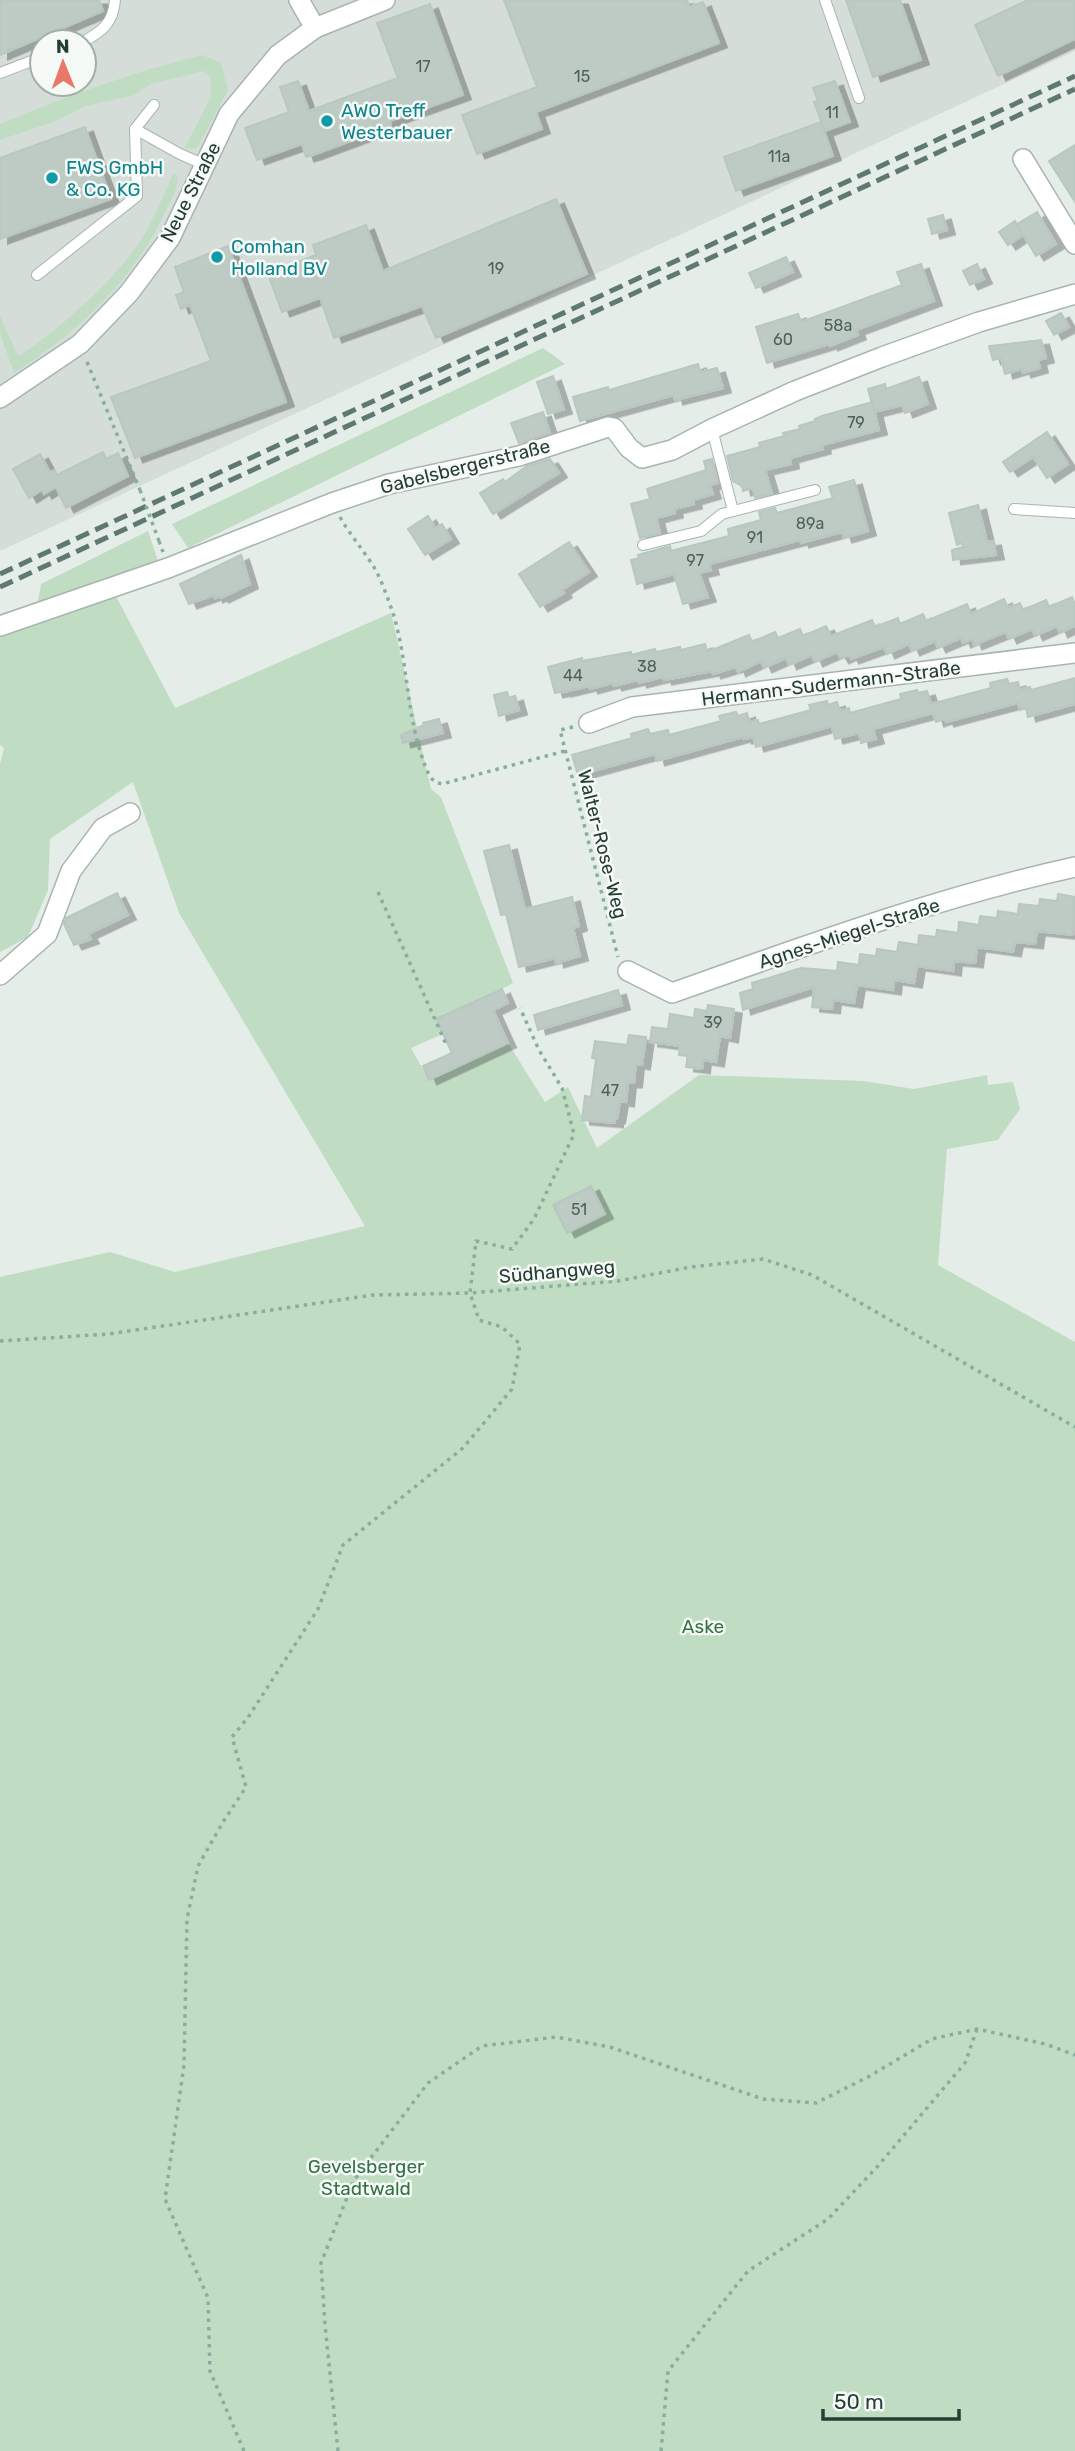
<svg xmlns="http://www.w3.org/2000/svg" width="1075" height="2451" viewBox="0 0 1075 2451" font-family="Rubik,sans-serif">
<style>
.built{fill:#d4ddd8;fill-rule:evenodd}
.green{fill:#c0ddc4}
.building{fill:#becbc4;stroke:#b8c7bf;stroke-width:2;filter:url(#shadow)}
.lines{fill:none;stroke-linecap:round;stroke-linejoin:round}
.service-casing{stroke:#a8b5af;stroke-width:12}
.minor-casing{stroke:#a8b5af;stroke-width:22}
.path{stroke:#88ae9e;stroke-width:3.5;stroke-dasharray:3.5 5;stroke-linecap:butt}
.service{stroke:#fff;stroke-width:10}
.minor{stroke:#fff;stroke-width:19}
.rail{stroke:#607970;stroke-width:5;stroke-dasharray:14 7;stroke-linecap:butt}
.path-bridge{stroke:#88ae9e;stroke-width:3.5;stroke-dasharray:3.5 5;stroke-linecap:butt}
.culture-dot{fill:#0f9aa8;stroke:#f6faf7;stroke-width:2.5}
.labels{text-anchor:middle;stroke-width:5;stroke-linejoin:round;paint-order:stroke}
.number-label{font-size:16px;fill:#4b6159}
.culture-label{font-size:19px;fill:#0d838f;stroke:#f6faf7;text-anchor:start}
.street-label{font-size:19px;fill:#253e35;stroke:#f6faf7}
.park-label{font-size:19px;fill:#327243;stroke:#f6faf7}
</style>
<defs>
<filter id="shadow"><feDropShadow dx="8" dy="4.5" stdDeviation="0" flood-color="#0004"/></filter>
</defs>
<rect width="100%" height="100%" fill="#e5ede9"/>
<path class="built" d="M0,0H1075V51L0,551ZM42,42H84V84H42Z"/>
<g class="green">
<path d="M202,55L221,63L228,90L197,148L184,149L211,97L210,76L204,71L151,84L134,95L86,106L56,121L0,140V124C66,96 133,72 202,55Z"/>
<path d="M173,174L177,175C179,187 172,199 166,210C135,279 77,333 14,373L0,333V316L17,354L20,355C57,332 115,279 139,243C153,222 163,197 173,174Z"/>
<polygon points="543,348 565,364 188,548 172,524"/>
<polygon points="148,531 158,561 109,583 175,708 391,613 431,789 441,797 513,983 502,989 443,1034 411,1048 429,1080 508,1043 545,1102 568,1087 597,1148 699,1075 864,1081 914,1089 987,1075 988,1085 1013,1082 1020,1109 998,1140 947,1149 938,1265 1075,1342 1075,2451 0,2451 0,1277 110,1252 175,1272 365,1226 179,913 133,782 50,839 48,890 28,937 0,952 0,764 4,748 0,745 0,637 34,623 41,584"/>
</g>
<g class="building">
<polygon points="0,0 99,0 103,11 0,55"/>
<polygon points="504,0 687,0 689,7 703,2 719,43 536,112 542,129 477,154 462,115 537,87"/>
<polygon points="846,0 900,0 921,60 873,77"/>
<polygon points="1028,0 1075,0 1075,39 998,76 975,25"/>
<polygon points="430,4 463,95 390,121 391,126 313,155 306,157 302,144 257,160 245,128 289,112 280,87 298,81 309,111 398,78 377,23"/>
<polygon points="835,81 850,122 825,131 814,102 818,101 813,88"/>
<polygon points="821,122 833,156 736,191 724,157"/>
<polygon points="85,127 111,199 0,239 0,158"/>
<polygon points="1075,145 1075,202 1049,161"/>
<polygon points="556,199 587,274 436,338 422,306 334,338 320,298 282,312 268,274 316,255 313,245 366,225 383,271"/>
<polygon points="1037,212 1056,244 1036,256 1017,224"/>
<polygon points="943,215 947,230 932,234 928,219"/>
<polygon points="1015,221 1023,235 1008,245 999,232"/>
<polygon points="228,246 286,402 135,458 111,397 211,361 190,305 181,309 176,295 184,292 175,267"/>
<polygon points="786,257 793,272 756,288 749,273"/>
<polygon points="921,264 934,301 856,330 858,335 830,346 829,344 767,363 756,327 798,314 801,322 902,285 897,272"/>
<polygon points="977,264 984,279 970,285 963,271"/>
<polygon points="1061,313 1069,327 1054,335 1046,321"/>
<polygon points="1041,340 1046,358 1038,360 1040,368 1023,373 1022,369 1005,374 1001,358 993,360 989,346"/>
<polygon points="698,364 700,372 717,368 723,388 675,400 674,395 580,421 573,397 608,387 609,390"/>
<polygon points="553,376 564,409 548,414 537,382"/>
<polygon points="919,377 928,404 905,413 902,405 874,412 868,389 885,384 886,389"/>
<polygon points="872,402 879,430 822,445 823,449 790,458 791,464 765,470 772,494 755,498 753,488 743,491 742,486 733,481 727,456 760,447 759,443 784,436 783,433 800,429 799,426 815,421 815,419 822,416"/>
<polygon points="543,412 550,433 519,443 511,423"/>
<polygon points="1047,432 1068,464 1047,478 1033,457 1010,472 1003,462"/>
<polygon points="103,452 106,459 118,453 128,476 66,508 56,487 44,494 42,490 29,498 13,469 40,454 50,472 54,470 57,475"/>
<polygon points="550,459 559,473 493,514 480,493 503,479 505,482 527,466"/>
<polygon points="712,459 718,483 710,485 713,494 693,500 694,504 674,509 675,513 656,518 660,533 640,538 631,504 650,499 647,489 706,470 704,461"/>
<polygon points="854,480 868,531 844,538 842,532 801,543 800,540 709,564 711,570 699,573 708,597 683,604 674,574 637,584 631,560 639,558 638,555 670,546 671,551 729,536 728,529 761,520 759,512 775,508 777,513 833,498 829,487"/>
<polygon points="978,505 987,542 993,541 996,555 953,560 952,550 963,547 962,543 957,545 949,513"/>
<polygon points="428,516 435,528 442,524 451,539 425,555 408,529"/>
<polygon points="569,542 589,572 562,590 564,593 540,607 519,574"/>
<polygon points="241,555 250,584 221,598 219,596 215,598 214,595 189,604 180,584"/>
<polygon points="1072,597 1075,605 1075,626 1060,633 1057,626 1035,636 1032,629 1009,639 1006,632 974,645 972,639 963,643 961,638 938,648 935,641 912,651 909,644 887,654 884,647 851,659 849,655 841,659 837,652 815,662 812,655 789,665 786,658 764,668 761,661 738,672 736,667 713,674 712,671 664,680 663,677 639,683 638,680 614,686 613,683 590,689 589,686 564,692 564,691 555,693 548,667 582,658 582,661 631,652 631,655 655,649 656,652 680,647 681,650 705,644 707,652 749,635 752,642 775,632 778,638 800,629 803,636 826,626 831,636 872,620 875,627 898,618 900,624 923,614 926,621 967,604 971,614 1004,599 1008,608 1020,603 1023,610 1046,600 1049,607"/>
<polygon points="1075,678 1075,704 1028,717 1026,708 1020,710 1018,703 946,722 945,719 936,722 933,713 873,729 876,739 861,743 859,733 835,739 832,726 756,747 753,737 744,739 743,737 657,761 655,754 578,775 572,755 632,738 631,734 648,729 650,734 668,730 669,735 721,721 719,716 736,712 738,716 747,713 749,722 758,720 759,724 811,710 809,705 827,701 828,705 837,702 840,711 849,708 850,713 901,699 900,694 917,690 918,693 927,691 931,704 991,688 990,683 1007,679 1009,684 1018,682 1020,690 1030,687 1031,690"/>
<polygon points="507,692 509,698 515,696 519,710 499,716 494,695"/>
<polygon points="439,719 443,733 403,743 401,735 424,725 423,723"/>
<polygon points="509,845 525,909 572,897 579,926 573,928 580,956 556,963 555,958 519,967 506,914 501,915 484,851"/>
<polygon points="117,893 128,915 88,934 91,939 74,945 64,924 66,918"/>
<polygon points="1058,894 1075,897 1073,935 1037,931 1035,944 1015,942 1013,952 977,947 975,963 954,961 953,971 917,966 914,983 894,980 893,990 857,985 854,1003 833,1000 832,1009 812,1007 814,987 743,1010 740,993 753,989 752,983 801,968 837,971 838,962 859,965 860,954 876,956 877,949 897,952 899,942 918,945 919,935 936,937 937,930 958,933 959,922 979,925 980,916 997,918 998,911 1018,914 1019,904 1039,906 1040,899 1057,901"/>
<polygon points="502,989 508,1003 493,1010 508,1043 429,1080 423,1066 452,1053 436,1019"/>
<polygon points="618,990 622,1005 538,1030 534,1015"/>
<polygon points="708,1005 734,1009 730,1038 720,1036 716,1062 703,1060 702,1069 686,1067 688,1056 679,1055 680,1046 650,1042 652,1027 668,1029 670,1014 694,1018 695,1009 707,1011"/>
<polygon points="629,1035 646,1037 642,1065 636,1064 634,1083 628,1083 626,1102 620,1101 617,1119 615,1119 615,1123 582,1120 585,1096 591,1097 596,1059 592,1058 595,1041 627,1045"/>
<polygon points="591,1186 605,1214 567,1233 553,1205"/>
</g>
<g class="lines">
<defs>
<g id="service">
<polyline points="825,0 859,98"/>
<path d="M83,42C102,31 113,24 115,0"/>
<polyline points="0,73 42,57"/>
<polyline points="154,105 135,129 180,154 205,165"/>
<polyline points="37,275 137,196 135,129"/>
<polyline points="712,429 733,511"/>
<polyline points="1014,509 1075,513"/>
<polyline points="643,545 701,531 722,514 815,490"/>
</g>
<g id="minor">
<polyline points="299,0 315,28"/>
<polyline points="1023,159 1075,244"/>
<polyline points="0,398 80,344 129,293 170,238 229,114 278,55 315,28 385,0"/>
<polyline points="0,626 168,568 332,503 389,484 519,456 608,427 614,428 629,448 642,458 672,450 712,429 795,391 882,357 979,322 1075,294"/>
<polyline points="589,723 632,707 1075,653"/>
<path d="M628,971L672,993C805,946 938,897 1075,867"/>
<polyline points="0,975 47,934 71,871 103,828 130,813"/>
</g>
</defs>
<use href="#service" class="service-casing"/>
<use href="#minor" class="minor-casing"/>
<g class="path">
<polyline points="87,362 140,490"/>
<path d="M340,517C349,533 360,546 370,561C380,575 386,594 392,610C410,665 405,724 430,777L435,782L442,784L565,751"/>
<polyline points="159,541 163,552"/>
<polyline points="573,727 560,730 618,957"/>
<polyline points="378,892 446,1044"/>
<polyline points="0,1341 109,1334 373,1295 470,1293 618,1281 691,1267 763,1259 812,1275 1075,1427"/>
<polyline points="244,2451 210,2371 208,2298 165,2199 184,2065 187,1919 198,1866 223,1822 246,1787 232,1737 249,1716 318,1609 343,1545 463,1448 512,1389 520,1344 502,1327 479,1320 470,1293 476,1241 512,1249 534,1219 574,1134 562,1088 539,1050 520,1008"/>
<polyline points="338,2451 325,2325 321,2263 354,2180 428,2083 482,2046 556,2037 610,2047 763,2099 816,2103 868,2077 932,2039 977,2029 1045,2044 1075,2055"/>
<polyline points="661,2451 668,2371 748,2271 828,2219 877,2167 965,2063 977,2029"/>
</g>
<use href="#service" class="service"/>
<use href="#minor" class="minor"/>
<g class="rail">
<polyline points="0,574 1075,76"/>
<polyline points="0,587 1075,89"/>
</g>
<polyline class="path-bridge" points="140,490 159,541"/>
</g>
<g class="culture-dot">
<circle cx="327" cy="121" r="7"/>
<circle cx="52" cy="178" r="7"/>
<circle cx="217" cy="257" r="7"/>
</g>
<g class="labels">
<g class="number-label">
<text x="423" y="72">17</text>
<text x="582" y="82">15</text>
<text x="832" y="118">11</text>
<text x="779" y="162">11a</text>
<text x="496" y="274">19</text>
<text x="838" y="331">58a</text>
<text x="783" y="345">60</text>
<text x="856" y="428">79</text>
<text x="810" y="529">89a</text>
<text x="755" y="543">91</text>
<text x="695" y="566">97</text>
<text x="647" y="672">38</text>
<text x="573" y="681">44</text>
<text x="713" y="1028">39</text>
<text x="610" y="1096">47</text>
<text x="579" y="1215">51</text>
</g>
<g class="culture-label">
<text x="341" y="117">AWO Treff<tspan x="341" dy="22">Westerbauer</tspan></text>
<text x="66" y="174">FWS GmbH<tspan x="66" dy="22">&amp; Co. KG</tspan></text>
<text x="231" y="253">Comhan<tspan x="231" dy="22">Holland BV</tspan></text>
</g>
<g class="street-label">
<text transform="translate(190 192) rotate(-63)" y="7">Neue Straße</text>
<text transform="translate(465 466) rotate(-14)" y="7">Gabelsbergerstraße</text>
<text transform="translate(831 683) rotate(-7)" y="7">Hermann-Sudermann-Straße</text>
<text transform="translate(603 844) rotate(76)" y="7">Walter-Rose-Weg</text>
<text transform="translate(849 933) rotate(-18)" y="7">Agnes-Miegel-Straße</text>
<text transform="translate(557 1271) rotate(-5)" y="7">Südhangweg</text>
</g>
<g class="park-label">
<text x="703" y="1633">Aske</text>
<text x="366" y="2173">Gevelsberger<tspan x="366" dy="22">Stadtwald</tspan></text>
</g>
</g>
<g transform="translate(63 63) rotate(359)"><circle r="33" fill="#f6faf7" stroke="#a2afa9" stroke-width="2"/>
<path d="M0-5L12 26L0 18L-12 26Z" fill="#e87969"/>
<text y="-10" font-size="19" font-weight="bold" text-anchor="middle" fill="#253e35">N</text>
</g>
<path d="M823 2409v10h136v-10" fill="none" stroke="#253e35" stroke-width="3.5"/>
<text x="834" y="2409" font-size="21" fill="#253e35" stroke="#f6faf7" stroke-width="5" paint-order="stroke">50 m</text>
</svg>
